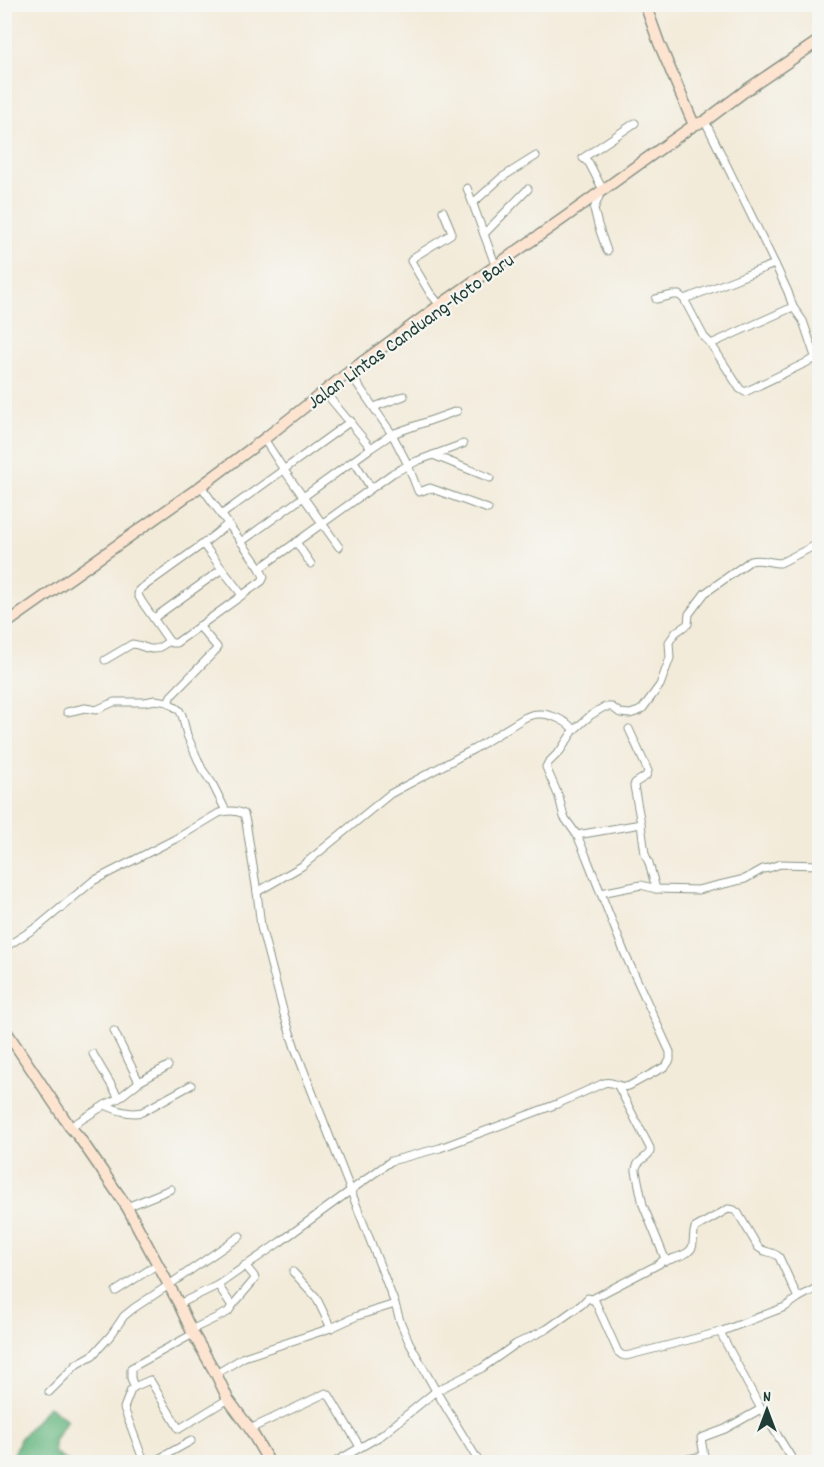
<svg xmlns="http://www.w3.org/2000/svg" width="824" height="1467" viewBox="0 0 824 1467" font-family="Dekko,sans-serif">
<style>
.forest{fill:#67b782;stroke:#437a5b;stroke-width:1.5}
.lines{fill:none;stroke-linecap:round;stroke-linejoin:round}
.street-casing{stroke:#899487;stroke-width:9}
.secondary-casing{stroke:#899487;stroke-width:13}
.street{stroke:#fff;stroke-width:7}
.secondary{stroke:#fde4d1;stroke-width:10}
.labels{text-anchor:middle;stroke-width:4.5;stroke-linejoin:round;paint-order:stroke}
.street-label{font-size:20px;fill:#1f3d34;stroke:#f6f6f2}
</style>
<rect width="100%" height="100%" fill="#f6f6f2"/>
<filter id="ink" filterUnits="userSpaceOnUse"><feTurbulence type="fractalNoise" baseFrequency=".0167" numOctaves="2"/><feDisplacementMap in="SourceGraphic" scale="12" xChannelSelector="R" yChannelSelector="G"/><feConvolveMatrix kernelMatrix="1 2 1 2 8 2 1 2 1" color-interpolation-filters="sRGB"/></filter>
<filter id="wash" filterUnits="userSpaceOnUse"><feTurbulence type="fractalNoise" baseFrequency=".008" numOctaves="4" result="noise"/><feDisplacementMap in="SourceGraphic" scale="24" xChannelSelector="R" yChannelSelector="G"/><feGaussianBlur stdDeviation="1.35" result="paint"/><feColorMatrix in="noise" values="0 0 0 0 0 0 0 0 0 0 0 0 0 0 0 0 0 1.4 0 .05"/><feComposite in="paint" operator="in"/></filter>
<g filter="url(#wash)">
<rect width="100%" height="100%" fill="#f3ebda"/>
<polygon class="forest" points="49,1406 67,1420 54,1441 54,1453 69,1462 11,1462 20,1439"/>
</g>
<g filter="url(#ink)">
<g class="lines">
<defs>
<g id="street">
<polyline points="705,121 775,264 788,292 793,307 803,321 820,371"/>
<polyline points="467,188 496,267"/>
<polyline points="603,190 589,163 583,158 635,123"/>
<polyline points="600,194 594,209 598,225 607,251"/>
<polyline points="473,203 501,178 536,156"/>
<polyline points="484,234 528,189"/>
<polyline points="656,299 673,295 679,295 684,299 704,337 711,344 740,389 745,392 816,358"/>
<path d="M684,299C715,288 745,275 775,264"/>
<polyline points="440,305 430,293 411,261 414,257 451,234 451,230 443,211"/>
<polyline points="711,344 793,307"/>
<polyline points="349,372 392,434 408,465 418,491 419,492 430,488 488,509"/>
<polyline points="324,391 371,448"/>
<polyline points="374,407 404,396"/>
<polyline points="264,439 284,470 339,547"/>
<polyline points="433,455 490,478"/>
<polyline points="354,461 371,488"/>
<polyline points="201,486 260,568 264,577 262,581 176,643 172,643 169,641 142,602 138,595 139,590 203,544 228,524"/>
<polyline points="221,515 351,421"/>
<polyline points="241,542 371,448 392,434 457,411"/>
<polyline points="296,542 311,564"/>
<polyline points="203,544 242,595"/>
<polyline points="260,568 393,473 417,461 463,444"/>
<polyline points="154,618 222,569"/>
<polyline points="199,626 217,647 217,649 171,696 168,702 179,710 182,715 187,735 202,769 212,783 226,811"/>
<path d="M105,660L132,644C139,644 147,650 154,649C158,649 165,644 169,641"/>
<polyline points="67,712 85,708 96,710 114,702 145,702 155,700 168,702"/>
<polyline points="629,729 648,771 646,776 635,783 634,786 641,824 645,854 649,863 656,889"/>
<polyline points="577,835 641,824"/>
<path d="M257,892L302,866L390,794L474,749L524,718C528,716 533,714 538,714C550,713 567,721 574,730"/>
<polyline points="601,893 641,885 656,889 698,890 745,879 763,869 769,868 780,864 820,865"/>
<path d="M4,948L40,925L93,881L179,837L219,813C228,810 236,810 244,814L246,822L257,892L261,927L284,1014L295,1048L395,1304L400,1321L409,1342L436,1391L479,1462"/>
<polyline points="114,1031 139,1082"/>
<polyline points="93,1054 119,1098"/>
<path d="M105,1105C117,1110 128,1115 142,1112L191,1085"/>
<polyline points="70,1127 105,1105 119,1098 139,1082 168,1066"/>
<polyline points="127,1207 171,1189"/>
<path d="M666,1261C675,1257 693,1255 693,1243C694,1236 693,1234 695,1228L728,1209L734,1210L738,1213L758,1247C764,1253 773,1251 779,1257L798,1298"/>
<polyline points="293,1272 316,1297 331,1328"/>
<polyline points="218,1285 232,1306"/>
<polyline points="116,1291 158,1264"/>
<path d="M592,1299L659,1264L662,1261H666L643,1205L636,1171C635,1161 646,1159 650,1152V1148L618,1086"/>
<path d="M179,1304L218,1285L280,1242L391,1161L440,1148L557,1104L604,1083C613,1080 619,1089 629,1086L666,1066L670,1060V1052L625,954L586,856L577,835L564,817L559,797L546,767L548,763L560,751L574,730L591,715L604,707H612L620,713L630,714L639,711L643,708L660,685L670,658L669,642L676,632L688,624L689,614L705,593L750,561C760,558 770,563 780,563L820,543"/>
<polyline points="191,1330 228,1312 232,1306 255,1279 254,1276 245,1265"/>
<polyline points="720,1332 761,1409 794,1462"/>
<polyline points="216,1374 244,1357 331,1328 357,1316 395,1304"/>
<polyline points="134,1387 150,1380 179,1429 228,1399"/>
<polyline points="49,1392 77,1364 93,1355 111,1335 124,1316 134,1308 169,1285 240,1236"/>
<polyline points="250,1429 326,1393 329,1395 360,1447"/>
<polyline points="146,1462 141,1454 124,1408 131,1390 134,1387 131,1378 131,1368 193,1334"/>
<polyline points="153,1462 191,1441"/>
<polyline points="335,1462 382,1435 436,1391 482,1368 516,1344 547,1329 581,1305 588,1298 595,1301 618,1352 622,1355 626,1356 720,1332 785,1307 798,1298 820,1286"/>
<polyline points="682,1462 687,1459 704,1456"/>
<polyline points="705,1462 701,1438 725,1429 761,1409"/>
</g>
<g id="secondary">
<polyline points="645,4 659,43 694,125"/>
<polyline points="4,625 201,486 264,439 349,372 440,305 564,218 646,159 694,125 705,121 745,91 820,40"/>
<polyline points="4,1028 70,1127 79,1137 127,1207 179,1304 191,1330 216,1374 228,1399 250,1429 269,1462"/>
</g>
</defs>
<use href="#street" class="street-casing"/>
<use href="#secondary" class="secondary-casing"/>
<use href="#street" class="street"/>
<use href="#secondary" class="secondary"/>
</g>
</g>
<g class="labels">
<g class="street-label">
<text transform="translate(410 330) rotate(-36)" y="7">Jalan Lintas Canduang-Koto Baru</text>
</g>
</g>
<rect width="824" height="1467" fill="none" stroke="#f6f6f2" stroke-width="24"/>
<g transform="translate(767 1410)" stroke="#f6f6f2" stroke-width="4.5" paint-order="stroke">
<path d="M0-4.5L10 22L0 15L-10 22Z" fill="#1f3d34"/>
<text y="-9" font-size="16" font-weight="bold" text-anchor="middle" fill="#1f3d34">N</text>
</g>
</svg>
